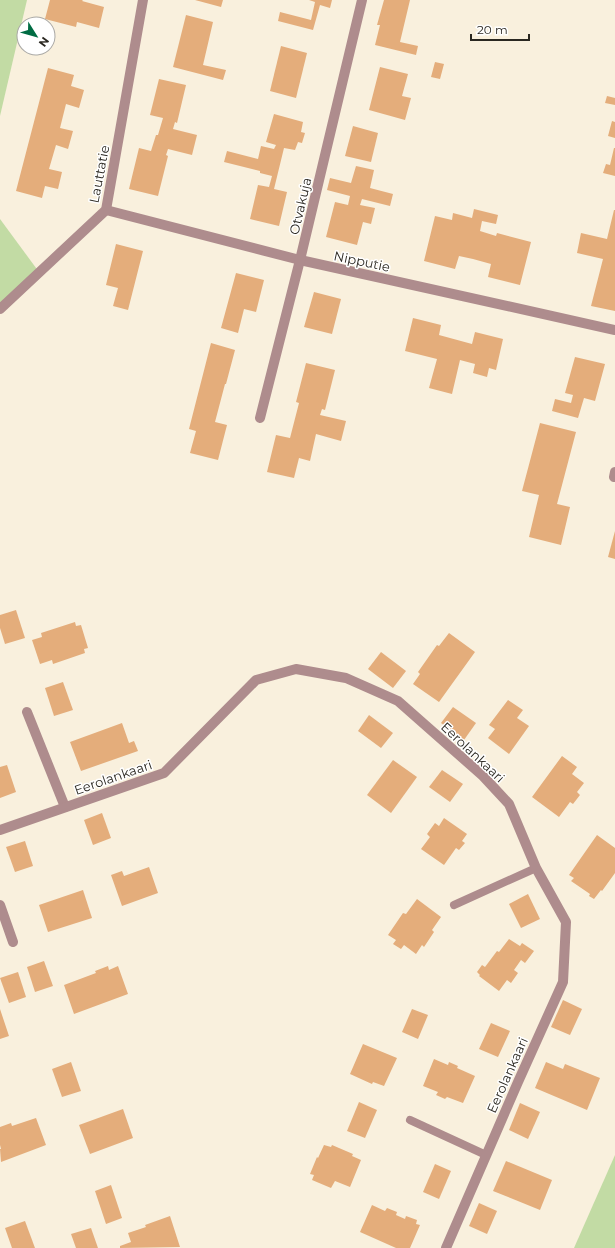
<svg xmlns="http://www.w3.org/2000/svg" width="615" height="1248" viewBox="0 0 615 1248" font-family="Montserrat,sans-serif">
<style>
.green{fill:#c2dba4}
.building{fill:#e4ad7b}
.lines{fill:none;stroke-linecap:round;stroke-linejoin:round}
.lane{stroke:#ae8c8d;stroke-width:8}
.street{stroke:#ae8c8d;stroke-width:10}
.labels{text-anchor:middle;stroke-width:3;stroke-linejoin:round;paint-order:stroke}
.street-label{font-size:13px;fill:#2a2720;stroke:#fff}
</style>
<rect width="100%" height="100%" fill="#f9f0dd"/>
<g class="green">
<polygon points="0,0 27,0 0,116"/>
<polygon points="0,219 39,272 0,309"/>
<polygon points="615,1155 615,1248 574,1248"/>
</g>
<g class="building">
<polygon points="50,0 83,0 82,1 104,7 99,28 77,22 76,27 45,19"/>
<polygon points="195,0 223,0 221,7"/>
<polygon points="309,0 332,0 330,8 320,5 313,30 278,21 280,12 311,20 315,2"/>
<polygon points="384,0 410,0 400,42 418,46 416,55 375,45 380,25 377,25"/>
<polygon points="186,15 213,22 203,65 226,70 223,80 173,67"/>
<polygon points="281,46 307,53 296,98 270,91"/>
<polygon points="435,62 444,64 440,79 431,77"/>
<polygon points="380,67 408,74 402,96 411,98 405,120 369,110"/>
<polygon points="48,68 74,75 71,86 84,90 79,108 66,104 60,128 73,131 68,149 56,145 49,169 62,172 58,189 45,186 42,198 16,191"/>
<polygon points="159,79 186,85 177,123 175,122 173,129 197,135 192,155 168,149 166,155 168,156 158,196 129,189 139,148 151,151 156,135 158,135 163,118 150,115"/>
<polygon points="607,96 615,98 615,105 605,103"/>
<polygon points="274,114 303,122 301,132 305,133 302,143 298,142 295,150 284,148 274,189 287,192 279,226 250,219 258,185 269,187 272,176 260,173 260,171 224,162 227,151 258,159 261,146 274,149 276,145 266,142"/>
<polygon points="612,121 615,122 615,138 608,136"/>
<polygon points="353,126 378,133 371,162 345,156"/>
<polygon points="614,148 615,148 615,176 603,173 606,164 610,165"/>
<polygon points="356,166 374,170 370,188 393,194 390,206 362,199 360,205 375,208 371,224 363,222 357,245 326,237 335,202 348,205 350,196 327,190 330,178 351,183"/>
<polygon points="474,209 498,215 496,224 482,221 480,231 496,236 497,233 531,242 520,285 488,277 491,264 473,259 459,256 455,269 424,261 435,216 452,220 453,213 472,218"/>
<polygon points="614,210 615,210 615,311 591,306 603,259 577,253 581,233 607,239"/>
<polygon points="116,244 143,251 128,310 113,306 118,288 106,285"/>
<polygon points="236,273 264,280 256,312 244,309 238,333 221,328"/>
<polygon points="314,292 341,299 332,334 304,327"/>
<polygon points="413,318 441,325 439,335 472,344 475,332 503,339 496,370 489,368 487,377 473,373 475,364 460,360 452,394 429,388 437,359 405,351"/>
<polygon points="211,343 235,350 226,384 225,384 215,422 227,425 218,460 190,453 196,431 189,429"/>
<polygon points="575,357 605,364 595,401 584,398 578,418 552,411 555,399 571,403 573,395 565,393"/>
<polygon points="306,363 335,370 325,410 322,409 320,415 346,421 341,441 316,434 310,461 299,458 294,478 267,472 276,435 290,438 299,403 296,402"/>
<polygon points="540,423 576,432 557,504 570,507 561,545 529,537 539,495 522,491"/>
<polygon points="615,531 615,559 608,557"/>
<polygon points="16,610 25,638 5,644 0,628 0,615"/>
<polygon points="75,622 76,626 81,625 88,648 84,649 85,653 53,664 52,660 40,664 32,640 42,637 41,633"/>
<polygon points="449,633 475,652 439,702 413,684 420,674 418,672 437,645 439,646"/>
<polygon points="381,652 406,671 393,688 368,669"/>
<polygon points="63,682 73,710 54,716 45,688"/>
<polygon points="508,700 523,710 517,718 529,726 509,754 488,738 495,729 489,725"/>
<polygon points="453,707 476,723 464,740 441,723"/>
<polygon points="369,715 393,733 381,748 358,731"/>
<polygon points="122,723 129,743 134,741 138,751 81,771 70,742"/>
<polygon points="562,756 577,767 572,774 584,783 577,792 580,795 573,804 570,802 559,817 532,797"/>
<polygon points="393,760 417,777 391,813 367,795"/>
<polygon points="7,765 16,792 0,798 0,767"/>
<polygon points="442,770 463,784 450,802 429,787"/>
<polygon points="102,813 111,838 93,845 84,820"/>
<polygon points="444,818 467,834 462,841 465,843 459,850 456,848 444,865 421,849 430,837 427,834 435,823 439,826"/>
<polygon points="597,835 615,848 615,873 602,891 601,890 594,899 589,896 590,894 571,881 574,878 569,875"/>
<polygon points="25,841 33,866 15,872 6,847"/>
<polygon points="149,867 158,893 122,906 111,875 122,871 124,876"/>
<polygon points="83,890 92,918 48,932 39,905"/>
<polygon points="528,894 540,919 521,928 509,904"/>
<polygon points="417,899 441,917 432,930 434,932 424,947 422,945 416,954 404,945 401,949 393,944 396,940 388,935 403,913 406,914"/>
<polygon points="509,939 520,946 522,943 534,951 525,963 521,960 514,970 518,973 511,983 507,980 499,991 479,976 480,975 477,972 482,965 485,967 497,951 499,952"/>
<polygon points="44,961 53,986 35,992 27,967"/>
<polygon points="108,966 109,970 118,966 128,994 74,1014 64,985 96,973 95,971"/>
<polygon points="18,972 26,997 9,1003 0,978"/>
<polygon points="563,1000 582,1009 570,1035 551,1027"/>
<polygon points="0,1009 9,1036 0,1039"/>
<polygon points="412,1009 428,1015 418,1039 402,1032"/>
<polygon points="491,1023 510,1031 498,1057 479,1049"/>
<polygon points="363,1044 397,1058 384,1086 373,1082 372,1084 350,1074"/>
<polygon points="434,1059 448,1065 449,1062 458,1066 457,1068 475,1076 463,1103 447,1097 445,1099 436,1095 438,1092 423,1086"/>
<polygon points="71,1062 81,1091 62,1097 52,1069"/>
<polygon points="546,1062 563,1069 565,1064 600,1078 587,1110 535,1088"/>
<polygon points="359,1102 377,1110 365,1138 347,1131"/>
<polygon points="520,1103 540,1112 528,1139 509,1130"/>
<polygon points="123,1109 133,1138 90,1154 79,1125"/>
<polygon points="36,1118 46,1145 1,1162 0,1149 1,1149 0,1145 0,1127 11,1123 12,1126"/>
<polygon points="324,1145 331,1147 332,1145 353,1154 352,1156 361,1160 350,1187 335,1181 331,1188 312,1180 314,1175 310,1174 317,1157 318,1158"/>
<polygon points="506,1161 552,1180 540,1210 493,1191"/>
<polygon points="435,1164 451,1171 439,1199 423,1192"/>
<polygon points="111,1185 122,1218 106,1224 95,1191"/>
<polygon points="479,1203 497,1211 487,1234 469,1226"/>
<polygon points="372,1205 385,1211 387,1208 397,1212 396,1215 405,1219 406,1216 417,1220 416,1224 420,1225 410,1248 396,1248 360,1232"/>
<polygon points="170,1216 180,1247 120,1248 120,1246 131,1242 128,1233 146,1227 145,1225"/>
<polygon points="25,1221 35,1248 12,1248 5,1228"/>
<polygon points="91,1228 98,1248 76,1248 71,1234"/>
</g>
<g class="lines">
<g class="lane">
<polyline points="454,905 536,868"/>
<polyline points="410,1120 486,1155"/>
</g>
<g class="street">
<polyline points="106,210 300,260 615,330"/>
<polyline points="0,309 106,210 143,0"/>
<polyline points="260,418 300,260 362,0"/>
<polyline points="614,477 615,472"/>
<polyline points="27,712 65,807"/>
<polyline points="0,830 164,773 256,680 296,669 346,678 398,701 483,776 509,804 536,868 566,922 563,982 518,1082 446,1248"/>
<polyline points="0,905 13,942"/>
</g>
</g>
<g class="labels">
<g class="street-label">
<text transform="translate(99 174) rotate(-79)" y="5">Lauttatie</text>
<text transform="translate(300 206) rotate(-77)" y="5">Otvakuja</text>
<text transform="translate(362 261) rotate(12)" y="5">Nipputie</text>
<text transform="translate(473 752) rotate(43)" y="5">Eerolankaari</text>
<text transform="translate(113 777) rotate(-19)" y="5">Eerolankaari</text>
<text transform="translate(507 1075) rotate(-66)" y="5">Eerolankaari</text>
</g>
</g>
<g transform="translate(36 36) rotate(127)"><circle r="19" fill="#ffffff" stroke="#aaa9a6"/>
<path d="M0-3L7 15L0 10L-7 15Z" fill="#006c43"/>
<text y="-6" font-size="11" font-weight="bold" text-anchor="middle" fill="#2a2720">N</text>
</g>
<path d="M471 34v6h58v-6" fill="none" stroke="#2a2720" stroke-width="2"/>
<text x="477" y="34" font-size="12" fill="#2a2720" stroke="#ffffff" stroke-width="3" paint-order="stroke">20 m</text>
</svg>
